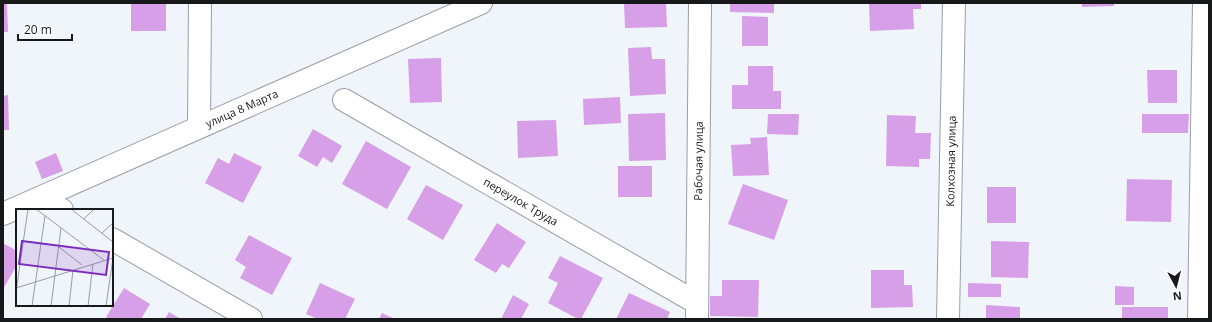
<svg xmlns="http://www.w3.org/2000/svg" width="1212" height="322" viewBox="0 0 1212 322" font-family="'Open Sans',sans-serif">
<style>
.building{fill:#d79fe8}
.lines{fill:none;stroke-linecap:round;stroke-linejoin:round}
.minor-casing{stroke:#9b9ea5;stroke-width:24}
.minor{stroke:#fff;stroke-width:22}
.labels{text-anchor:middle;stroke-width:3.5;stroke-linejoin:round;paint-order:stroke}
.street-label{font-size:11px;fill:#16181a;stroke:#fff}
.inset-road{fill:none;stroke:#999ca1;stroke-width:1}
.view{fill:#7b2cbf;fill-opacity:0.15;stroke:#7b2cbf;stroke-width:2}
.inset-edge{fill:none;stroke:#16181a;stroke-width:2}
</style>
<rect width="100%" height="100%" fill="#f0f4fb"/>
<g class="building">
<polygon points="3,3 7,3 8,32 3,32"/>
<rect x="131" y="3" width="35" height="28"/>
<polygon points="624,3 666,3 667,27 625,28"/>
<polygon points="730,3 774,3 774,13 730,12"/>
<polygon points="869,3 921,3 921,9 913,9 914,29 870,31"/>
<polygon points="1082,3 1114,3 1114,6 1082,7"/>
<polygon points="742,16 768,17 768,46 742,46"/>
<polygon points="651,47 652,59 665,59 666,94 630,96 628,48"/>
<polygon points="441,58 442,102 410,103 408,59"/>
<polygon points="748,66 773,66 773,91 781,91 781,109 732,109 732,85 748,85"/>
<polygon points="1147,70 1177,70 1177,103 1148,103"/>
<polygon points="8,95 9,130 3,130 3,96"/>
<polygon points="620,97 621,123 584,125 583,99"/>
<polygon points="665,113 666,160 629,161 628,114"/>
<polygon points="768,114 799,114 798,135 767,134"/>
<polygon points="1142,114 1189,114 1188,133 1142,133"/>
<polygon points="887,115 916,116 915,133 931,133 930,159 919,159 919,167 886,166"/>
<polygon points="556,120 558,156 518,158 517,121"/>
<polygon points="313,129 342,146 332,163 323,157 317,167 298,156"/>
<polygon points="767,137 769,175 733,176 731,145 751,144 750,138"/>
<polygon points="366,141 411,167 387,209 342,184"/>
<polygon points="56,153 63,171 42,179 35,162"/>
<polygon points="234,153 262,167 243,203 205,183 218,158 229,164"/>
<rect x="618" y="166" width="34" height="31"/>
<polygon points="1127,179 1172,180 1171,222 1126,221"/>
<polygon points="743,184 788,200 774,240 728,224"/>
<polygon points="426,185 463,205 443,240 407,219"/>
<rect x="987" y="187" width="29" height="36"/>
<polygon points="497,223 526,242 509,268 502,264 496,273 474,260"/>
<polygon points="249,235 292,258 272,295 240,278 246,267 235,260"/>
<polygon points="991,241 1029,242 1028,278 991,277"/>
<polygon points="3,243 17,251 17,265 3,289"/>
<polygon points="560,256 603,278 581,319 578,319 548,303 558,283 548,278"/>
<polygon points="871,270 904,270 904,285 912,285 913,307 871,308"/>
<polygon points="722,280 759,280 758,317 710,316 710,296 722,296"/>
<polygon points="320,283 355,299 345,319 318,319 306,314"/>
<polygon points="968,283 1001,284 1001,297 968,297"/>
<polygon points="1115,286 1134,287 1134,305 1115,305"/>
<polygon points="124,288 150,304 141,319 109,319 106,317"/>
<polygon points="629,293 670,312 667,319 616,319"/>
<polygon points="513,295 529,304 521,319 501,319"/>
<polygon points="986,305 1020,307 1020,319 986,319"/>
<rect x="1122" y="307" width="46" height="12"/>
<polygon points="169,312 181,319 165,319"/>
<polygon points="382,313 395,319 379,319"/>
</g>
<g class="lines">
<defs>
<g id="minor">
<path id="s1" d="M344,100L697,303"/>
<polyline points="199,127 200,3"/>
<polyline points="40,198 62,210"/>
<path id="s2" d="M3,214L481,3"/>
<polyline points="112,239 251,319"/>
<path id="s3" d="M697,319L700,3"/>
<path id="s4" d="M948,319L954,3"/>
<polyline points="1199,319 1204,3"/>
</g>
</defs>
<use href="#minor" class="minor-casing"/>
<use href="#minor" class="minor"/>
</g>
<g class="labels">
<g class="street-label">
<text dy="4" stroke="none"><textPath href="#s2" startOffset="261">улица 8 Марта</textPath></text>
<text dy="4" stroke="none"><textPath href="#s3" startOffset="158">Рабочая улица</textPath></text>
<text dy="4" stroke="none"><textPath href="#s4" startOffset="158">Колхозная улица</textPath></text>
<text dy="4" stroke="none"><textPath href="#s1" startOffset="204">переулок Труда</textPath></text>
</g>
</g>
<g transform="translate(16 209)">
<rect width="97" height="97" fill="#f0f4fb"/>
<path class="inset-road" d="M20,0L89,52M55,0L97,33M68,10L78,0M86,24L97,14M43,38L66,56M0,79L97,49M0,83L12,0M16,97L29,7M35,97L45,19M53,97L57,61M72,97L77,55M90,97L97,49"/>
<path class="view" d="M6,32L93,43L90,66L3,55Z"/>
<rect width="97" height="97" class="inset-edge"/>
</g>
<rect width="1212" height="322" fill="none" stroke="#16181a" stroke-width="8"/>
<g transform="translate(1176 286) rotate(173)" stroke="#ffffff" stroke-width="3" paint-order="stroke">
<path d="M0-3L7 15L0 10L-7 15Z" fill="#16181a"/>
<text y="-6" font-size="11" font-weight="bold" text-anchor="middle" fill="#16181a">N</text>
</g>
<path d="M18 34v6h54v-6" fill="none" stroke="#16181a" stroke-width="2"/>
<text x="24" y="34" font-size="12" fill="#16181a" stroke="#ffffff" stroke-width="3" paint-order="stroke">20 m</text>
</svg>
